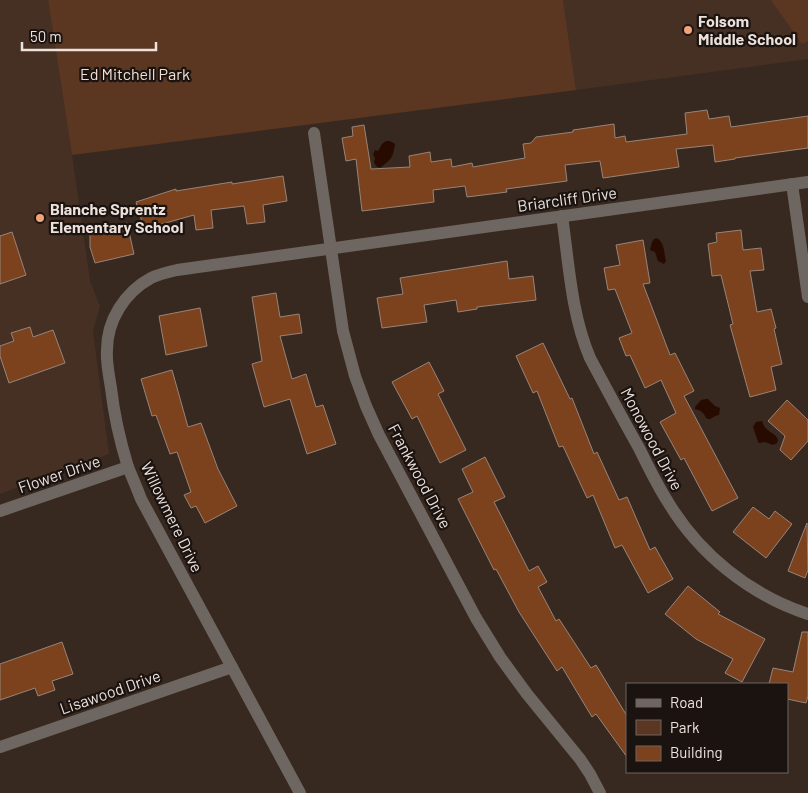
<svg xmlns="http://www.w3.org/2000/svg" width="808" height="793" viewBox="0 0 808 793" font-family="Barlow,sans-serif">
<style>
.built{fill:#463024}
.green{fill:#5b3722}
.water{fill:#280b00}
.building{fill:#7c421d;stroke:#97847a}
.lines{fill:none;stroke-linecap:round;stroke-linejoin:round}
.street{stroke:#6e6661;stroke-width:12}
.poi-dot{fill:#efa377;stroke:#1a1310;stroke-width:2}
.labels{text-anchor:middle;stroke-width:4.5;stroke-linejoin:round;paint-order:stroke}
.poi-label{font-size:16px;font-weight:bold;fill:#ece1db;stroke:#1a1310;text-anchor:start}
.park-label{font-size:16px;fill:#f2dfd5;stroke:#1a1310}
.street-label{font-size:16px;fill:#ece1db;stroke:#1a1310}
</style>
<rect width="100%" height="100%" fill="#382920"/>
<g class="built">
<polygon points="0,0 48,0 72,155 90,281 100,306 93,331 109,454 0,494"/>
<polygon points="563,0 808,0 808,59 576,90"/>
</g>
<g class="green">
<polygon points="48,0 563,0 576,90 72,155"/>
<polygon points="771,0 808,0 808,41 802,44"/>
</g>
<g class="water">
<path d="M386,141H390L395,144C392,160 392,158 380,168L376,166L374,162L375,158L373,155L375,150L378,151L382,144Z"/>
<path d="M657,238C665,243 664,254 666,261L664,264L658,261L655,252L650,250L652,242L654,239Z"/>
<path d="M706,399H708L715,406L720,408L719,415C715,415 711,420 708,419C705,418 705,415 703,413C700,410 698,410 695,409V407L701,400Z"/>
<path d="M762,421C763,425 765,428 768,430C772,434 776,434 778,440L777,443L773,445L765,442L759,443L758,442L753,427L756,422Z"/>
</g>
<g class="building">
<polygon points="707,110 709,119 729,116 731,127 808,116 808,148 735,158 735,159 715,162 713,145 676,149 679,167 603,178 600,161 565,165 567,181 506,189 507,192 467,197 465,186 433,190 434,202 362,211 356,159 346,161 342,138 353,136 352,127 364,125 371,169 410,167 409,156 430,152 431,162 451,159 452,167 472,163 473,167 525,158 523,144 531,143 536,137 573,132 573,130 580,129 614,124 615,138 625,136 626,142 687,134 685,113"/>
<polygon points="283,176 287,201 263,205 265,222 247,224 244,206 211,210 213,228 196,230 194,215 144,229 136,202 176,189 176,191 232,182 232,184"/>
<polygon points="127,223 134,254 95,263 90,247 90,233"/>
<polygon points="741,230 743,250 761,248 764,270 750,271 757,312 771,309 776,328 774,329 782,364 771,367 776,390 750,397 730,325 733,324 721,275 712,276 708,244 717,242 716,233"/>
<polygon points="12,232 26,275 0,284 0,236"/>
<polygon points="643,240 650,283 643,284 670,355 675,353 694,391 684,396 738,498 712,511 684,458 681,460 660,422 676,413 661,380 645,388 630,355 626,356 619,338 632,333 615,289 608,290 604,268 620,265 616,245"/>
<polygon points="507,261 509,279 533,276 536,300 477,307 477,309 458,312 456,300 424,305 427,322 382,328 377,298 403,294 400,278"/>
<polygon points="276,293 280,317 299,314 302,333 280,336 292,379 306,374 316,407 323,405 336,444 307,454 290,399 264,407 252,364 262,361 252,297"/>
<polygon points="200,308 207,346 166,355 159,316"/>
<polygon points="30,327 33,337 53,330 65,363 9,383 0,356 0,346 14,341 11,333"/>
<polygon points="543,343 570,399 572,398 594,454 597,452 619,500 627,497 650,550 655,547 673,579 648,593 622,545 615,548 593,495 587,498 563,446 559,447 537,391 533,393 516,356"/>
<polygon points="429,362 444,391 438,394 466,450 440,463 417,416 412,419 392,382"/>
<polygon points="172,370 188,427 201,423 218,469 237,506 205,523 196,506 191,508 184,495 191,492 177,452 170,454 156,415 152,416 141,379"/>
<polygon points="787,400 808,420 808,441 791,460 780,450 785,436 768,421"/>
<polygon points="485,457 505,497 494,502 529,571 538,566 547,582 538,587 556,621 559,619 591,668 596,665 627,716 627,757 596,714 592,717 562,667 557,671 519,612 496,569 494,570 458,499 473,492 462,469"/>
<polygon points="753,507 769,519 775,511 792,524 766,558 733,532"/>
<polygon points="807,523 808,570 805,578 788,571"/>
<polygon points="688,586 720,612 718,614 765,639 742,682 725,673 733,659 696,639 665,614"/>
<polygon points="802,632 808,632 808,696 806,703 787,699 787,684 769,684 773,668 793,672"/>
<polygon points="62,642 73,674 52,681 55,690 38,696 35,688 0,700 0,664"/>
</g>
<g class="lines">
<g class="street">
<polyline points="314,133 343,331 355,376 366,406 379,435 476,618 500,657 527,694 580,759 590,774 600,793"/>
<polyline points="792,184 808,297"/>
<path d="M562,216C569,264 571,313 590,358C606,388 622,418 639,448C648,466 657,485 668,502C699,554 750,595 808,614"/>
<polyline points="0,511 128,467"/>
<polyline points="0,747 232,667"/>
<path d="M300,793L141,499C137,488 132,477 128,467C120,441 114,415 111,388C109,375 106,362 107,350C107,320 125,292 151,278C159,274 168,272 177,270L808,182"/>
</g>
</g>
<g class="poi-dot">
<circle cx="688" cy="30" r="5"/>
<circle cx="40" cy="218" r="5"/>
</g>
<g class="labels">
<g class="poi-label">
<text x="698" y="27">Folsom<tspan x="698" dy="18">Middle School</tspan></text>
<text x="50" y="215">Blanche Sprentz<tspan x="50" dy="18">Elementary School</tspan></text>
</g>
<g class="park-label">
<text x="135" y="80">Ed Mitchell Park</text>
</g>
<g class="street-label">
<text transform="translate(567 199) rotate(-8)" y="6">Briarcliff Drive</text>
<text transform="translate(652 439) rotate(62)" y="6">Monowood Drive</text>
<text transform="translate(59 474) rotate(-19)" y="6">Flower Drive</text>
<text transform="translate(420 476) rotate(62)" y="6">Frankwood Drive</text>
<text transform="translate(172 517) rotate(64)" y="6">Willowmere Drive</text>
<text transform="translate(110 692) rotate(-19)" y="6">Lisawood Drive</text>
</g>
</g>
<rect x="626" y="683" width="162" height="90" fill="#1a1310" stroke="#6e6561"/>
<rect x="636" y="699" width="25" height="8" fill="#6e6661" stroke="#6e6561"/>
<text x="670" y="708" font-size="15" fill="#ece1db">Road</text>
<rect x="636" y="720" width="25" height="15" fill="#5b3722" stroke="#6e6561"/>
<text x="670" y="733" font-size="15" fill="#ece1db">Park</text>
<rect x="636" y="746" width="25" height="15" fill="#7c421d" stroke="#6e6561"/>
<text x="670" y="758" font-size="15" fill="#ece1db">Building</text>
<path d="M22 42v8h134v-8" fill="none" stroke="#ece1db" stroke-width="2.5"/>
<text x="30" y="42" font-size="15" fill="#ece1db" stroke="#1a1310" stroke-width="4" paint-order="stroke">50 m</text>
</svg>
